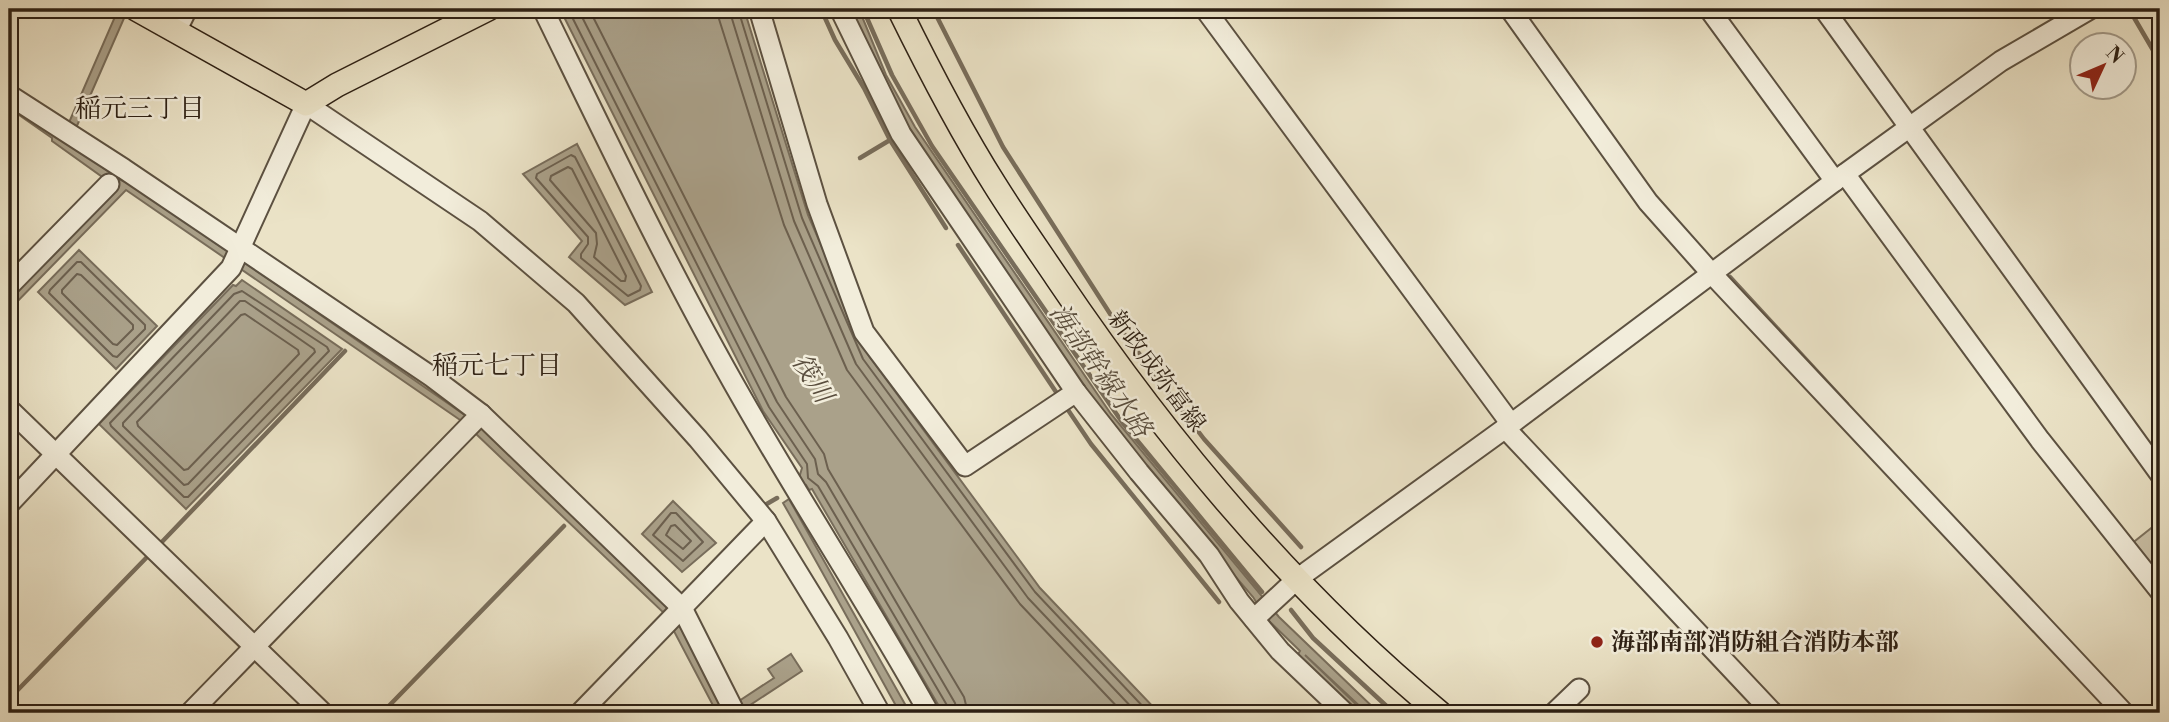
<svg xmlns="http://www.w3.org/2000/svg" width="2169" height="722" viewBox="0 0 2169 722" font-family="'Libre Bodoni','Noto Serif JP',serif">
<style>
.green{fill:#cbc2a9;stroke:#7c715e;stroke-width:2}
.water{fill:#aaa18a;stroke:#786d5b;stroke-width:2}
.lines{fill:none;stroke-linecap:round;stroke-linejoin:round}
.shore{stroke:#6c604f;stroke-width:2}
.stream{stroke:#786d5b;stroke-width:4.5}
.minor-casing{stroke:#5c5141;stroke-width:23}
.major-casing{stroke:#2d2014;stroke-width:26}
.minor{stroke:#f2eddb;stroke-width:19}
.major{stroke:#ebe3c7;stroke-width:23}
.poi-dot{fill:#8f2418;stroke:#f2eddb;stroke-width:2.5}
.labels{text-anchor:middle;stroke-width:5;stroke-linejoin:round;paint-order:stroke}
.street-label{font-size:24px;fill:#2d2014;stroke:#f2eddb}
.poi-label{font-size:24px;font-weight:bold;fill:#2d2014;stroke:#f2eddb;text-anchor:start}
.neighbourhood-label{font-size:26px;fill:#2d2014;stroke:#f2eddb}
.water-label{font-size:26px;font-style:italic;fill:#594d3d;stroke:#f2eddb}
</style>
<rect width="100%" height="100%" fill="#ebe3c7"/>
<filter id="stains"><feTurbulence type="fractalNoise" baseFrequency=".00286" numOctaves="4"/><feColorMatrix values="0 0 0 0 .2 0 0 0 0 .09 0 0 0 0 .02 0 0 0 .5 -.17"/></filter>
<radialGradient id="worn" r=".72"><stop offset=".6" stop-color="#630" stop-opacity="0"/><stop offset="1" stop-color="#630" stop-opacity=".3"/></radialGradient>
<polygon class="green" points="2160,521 2160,583 2130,545"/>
<g class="water">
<polygon points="560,9 744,9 808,215 869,356 1040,588 1159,713 943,713 812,489 809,490 806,485 803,486 799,478 802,468 763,411"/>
<polygon points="849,9 859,9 886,75 915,127 1111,414 1279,617 1379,713 1367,713 1305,655 1365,713 1358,713 1297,656 1300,651 1267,619 1253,597 1116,437 907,131"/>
<path d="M117,12L125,16L69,144L121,180L133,185L224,249C235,250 244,256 250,266L482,427L672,608L727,713H717L665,614L474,432L463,422L126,190L9,310V293L105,179L52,141V138L19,115L9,112V105L64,134Z"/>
<polygon points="577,144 652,292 625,305 569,257 582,241 523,174"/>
<polygon points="79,250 157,326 116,369 38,292"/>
<polygon points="242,280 342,349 186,509 99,424 233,285 236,286"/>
<path d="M789,499L910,713H900C861,643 823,572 783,503Z"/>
<polygon points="673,501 716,543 682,572 642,534"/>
<polygon points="791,654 802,671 744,709 739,701 774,678 768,669"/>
</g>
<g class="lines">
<g class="shore">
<polyline points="568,9 769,407 807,464 808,478 818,486 948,707 949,713"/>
<polyline points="578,9 777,402 815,459 818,474 826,482 955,703 957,713"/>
<polyline points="589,9 786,397 824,454 828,469 964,697 968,713"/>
<polyline points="718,9 719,19 784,225 847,370 1020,604 1123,713"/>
<polyline points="729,9 794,221 856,364 1028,598 1137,713"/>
<polyline points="738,9 802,218 863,359 1035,592 1149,713"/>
<polygon points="571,155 575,157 641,286 640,290 628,296 581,258 581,254 588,244 588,237 536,178 537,174"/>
<polygon points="568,167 572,169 626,276 625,281 621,281 594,257 597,244 596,233 550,180 551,176"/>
<polygon points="77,262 81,262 145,325 145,329 117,357 113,356 49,293 50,290"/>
<polygon points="77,274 81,275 133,325 133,329 117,345 113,344 62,293 62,290"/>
<polygon points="242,291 327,347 329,351 188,497 184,497 111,426 110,423 234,294"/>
<polygon points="240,301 245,301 314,349 315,352 188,484 184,485 123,426 123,423"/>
<polygon points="245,314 298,350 299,354 188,469 184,470 138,426 137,422 241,315"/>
<polygon points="671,513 676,513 703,542 683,561 653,535"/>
<polygon points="675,525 691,541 683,549 666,535 671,526"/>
</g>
<g class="stream">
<polyline points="821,9 835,40 864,88 890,140 946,228"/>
<polyline points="863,9 892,75 932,146 1122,422 1262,592"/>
<polyline points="933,9 1003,147 1116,323 1204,439 1301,547"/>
<polyline points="2129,9 2160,62"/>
<polyline points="860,158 890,140"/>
<polyline points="958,245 1056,392"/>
<polyline points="1730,277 1847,404"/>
<polyline points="1066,407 1091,444 1219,602"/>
<polyline points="765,505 777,498"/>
<polyline points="159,545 345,351"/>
<polyline points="1291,610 1313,638 1394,713"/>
<polyline points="9,699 149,555"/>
<polyline points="382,713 564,526"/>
</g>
<defs>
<g id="minor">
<path d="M543,9C607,140 670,273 743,400C803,505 870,607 929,713"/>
<polyline points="759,9 817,204 864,332 965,466 1076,392"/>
<polyline points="840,9 901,134 1076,392 1139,472 1209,555 1239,601 1280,651 1345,713"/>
<polyline points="1205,9 1511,424"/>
<polyline points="1510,9 1648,202 1712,274 2124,713"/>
<polyline points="1709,9 1835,181"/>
<polyline points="1824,9 2160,474"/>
<polyline points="176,31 187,9"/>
<polyline points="9,95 124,169 432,377 481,414 682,608 735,713"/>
<polyline points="1845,174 2040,440 2160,591"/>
<polyline points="9,286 109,184"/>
<polyline points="9,409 323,713"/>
<polyline points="1505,428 1773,713"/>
<polyline points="9,504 231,268 306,104 480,221 576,303 698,439 766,521 838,638 880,713"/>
<polyline points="1254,619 1297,579 1511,424 1835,181 2001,61 2090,9"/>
<polyline points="190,713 481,414"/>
<polyline points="580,713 766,521"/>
<polyline points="1554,713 1579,689"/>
</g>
<g id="major">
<polyline points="136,9 306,104 337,85 488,9"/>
<path d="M899,9C928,68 960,130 995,185C1015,217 1036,247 1057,278C1165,438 1291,590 1440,713"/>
</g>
</defs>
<use href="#minor" class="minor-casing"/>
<use href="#major" class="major-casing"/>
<use href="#minor" class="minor"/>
<use href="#major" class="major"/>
</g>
<circle class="poi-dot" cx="1597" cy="642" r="7"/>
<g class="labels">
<g class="street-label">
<text transform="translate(1157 371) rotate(53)" y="8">新政成弥富線</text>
</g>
<g class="poi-label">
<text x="1611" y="650">海部南部消防組合消防本部</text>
</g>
<g class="neighbourhood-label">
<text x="140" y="117">稲元三丁目</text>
<text x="497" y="374">稲元七丁目</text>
</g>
<g class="water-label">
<text transform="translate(1101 370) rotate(55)" y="9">海部幹線水路</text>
<text transform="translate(813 378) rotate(58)" y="9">筏川</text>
</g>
</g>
<rect width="2169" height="722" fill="none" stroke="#ebe3c7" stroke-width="35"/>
<rect x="10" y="10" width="2148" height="701" fill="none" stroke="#2d2014" stroke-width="3.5"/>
<rect x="18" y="18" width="2134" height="687" fill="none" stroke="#2d2014" stroke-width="2"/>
<g transform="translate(2103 66) rotate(46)"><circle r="33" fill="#f2eddb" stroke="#a39b8b" stroke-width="2"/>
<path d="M0-5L12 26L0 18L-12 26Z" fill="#8f2418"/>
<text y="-10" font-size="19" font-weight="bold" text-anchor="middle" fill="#2d2014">N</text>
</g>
<rect width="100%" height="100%" filter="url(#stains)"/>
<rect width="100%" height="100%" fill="url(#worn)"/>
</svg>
